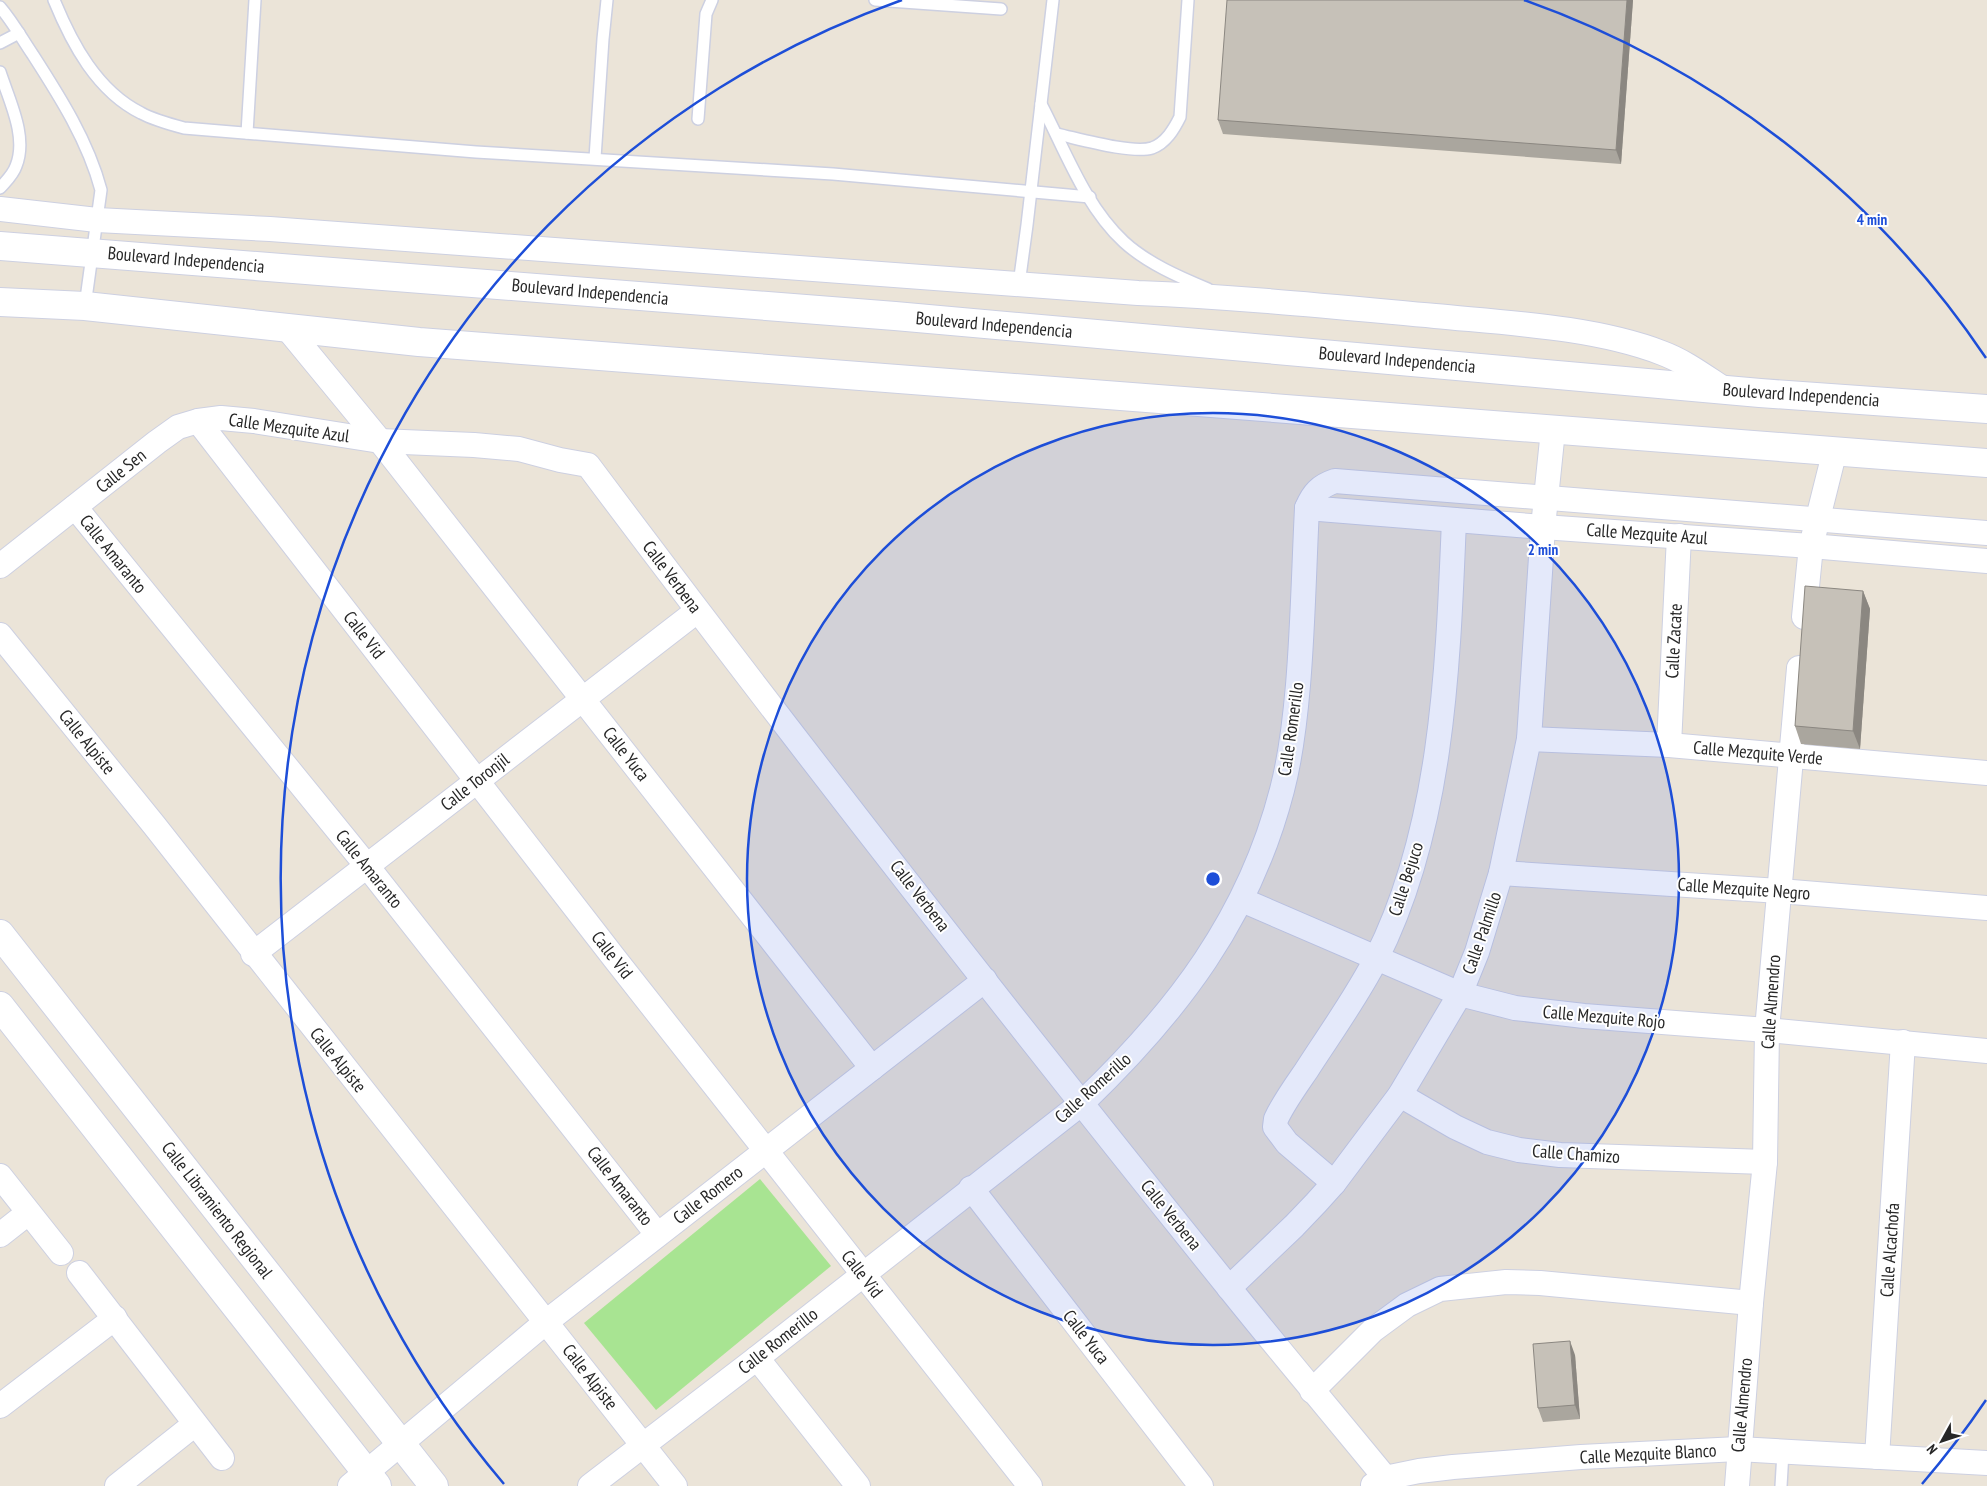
<svg xmlns="http://www.w3.org/2000/svg" width="1987" height="1486" viewBox="0 0 1987 1486" font-family="'PT Sans Narrow',sans-serif">
<style>
.green{fill:#a8e492}
.lines{fill:none;stroke-linecap:round;stroke-linejoin:round}
.service-casing{stroke:#cdd0e1;stroke-width:14}
.minor-casing{stroke:#cdd0e1;stroke-width:26}
.tertiary-casing{stroke:#cdd0e1;stroke-width:30}
.secondary-casing{stroke:#cdd0e1;stroke-width:30}
.service{stroke:#fff;stroke-width:11}
.minor{stroke:#fff;stroke-width:24}
.tertiary{stroke:#fff;stroke-width:28}
.secondary{stroke:#fff;stroke-width:28}
.wall{fill:#aaa69e}
.shaded-wall{fill:#8b8781}
.building{fill:#c6c1b8;stroke:#8b8781}
.ring{fill:none;stroke:#1d4ed8;stroke-width:2.5}
.labels{text-anchor:middle;stroke-width:4;stroke-linejoin:round;paint-order:stroke}
.street-label{font-size:18px;fill:#272727;stroke:#fff}
.centre{fill:#1d4ed8;stroke:#fff;stroke-width:2.5}
.ring-label{font-size:15px;text-anchor:middle;font-weight:bold;fill:#1d4ed8;stroke:#fff;stroke-width:4;stroke-linejoin:round;paint-order:stroke}
</style>
<rect width="100%" height="100%" fill="#ebe4d8"/>
<polygon class="green" points="760,1179 831,1266 656,1410 584,1323"/>
<g class="lines">
<defs>
<g id="service">
<path d="M54,0C72,44 97,91 141,113C154,120 169,124 184,128L476,152L833,174L1090,197"/>
<polyline points="875,0 1001,9"/>
<path d="M0,7C13,22 22,39 33,55C60,97 88,141 101,190L85,306"/>
<polyline points="0,43 19,33"/>
<path d="M0,72C9,100 28,137 16,166C13,175 6,181 0,188"/>
<path d="M1041,104C1065,150 1085,206 1124,242C1147,263 1179,277 1208,289"/>
<polyline points="698,119 706,14 712,0"/>
<polyline points="247,133 255,0"/>
<path d="M1057,134C1080,139 1132,154 1152,148C1166,143 1174,129 1180,117L1188,0"/>
<polyline points="595,158 603,39 607,0"/>
<polyline points="1019,284 1027,225 1053,0"/>
<polyline points="1781,1486 1783,1452"/>
</g>
<g id="minor">
<path d="M0,209L97,220L270,229L1138,293C1238,297 1336,307 1435,316C1507,323 1595,327 1662,353C1684,361 1704,376 1724,389"/>
<polyline points="287,328 380,441 872,1068"/>
<polyline points="198,421 615,959 1030,1486"/>
<polyline points="75,507 367,866 657,1234"/>
<polyline points="1307,508 1543,527 1811,546 1987,561"/>
<path d="M0,566L157,442L178,427L198,421L221,418L254,421L380,441L474,445L519,449L560,460L588,465C797,744 1012,1018 1230,1289C1283,1355 1338,1420 1392,1486"/>
<polyline points="1804,617 1811,546 1835,450"/>
<polyline points="0,635 154,825 675,1486"/>
<polyline points="1529,739 1669,745 1987,773"/>
<polyline points="1669,745 1679,536"/>
<polyline points="1501,873 1780,891 1987,908"/>
<polyline points="1242,900 1460,994 1515,1008 1584,1016 1767,1030 1987,1051"/>
<polyline points="253,954 697,611"/>
<polyline points="1400,1095 1455,1127 1487,1142 1519,1150 1560,1155 1765,1162"/>
<polyline points="0,1176 61,1253"/>
<path d="M1334,1183L1287,1143L1275,1127L1276,1119C1284,1102 1295,1087 1306,1071C1329,1035 1356,998 1376,959C1443,827 1448,665 1454,520"/>
<polyline points="971,1188 1201,1486"/>
<polyline points="0,1235 28,1213"/>
<polyline points="79,1273 222,1458"/>
<polyline points="1229,1288 1294,1226 1316,1203 1334,1183 1400,1095 1460,994 1477,952 1501,873 1529,739 1543,527 1553,430"/>
<polyline points="757,1358 858,1486"/>
<polyline points="1312,1391 1373,1330 1407,1305 1440,1289 1506,1282 1540,1283 1751,1303"/>
<polyline points="0,1406 115,1318"/>
<polyline points="1877,1457 1903,1042"/>
<polyline points="1373,1485 1385,1478 1419,1471 1453,1467 1581,1457 1738,1449 1987,1463"/>
<polyline points="117,1486 195,1424"/>
<polyline points="350,1486 546,1322 985,980"/>
<path d="M590,1486L757,1358L1082,1103C1177,1012 1249,918 1282,790C1291,756 1295,720 1298,685C1303,626 1304,567 1307,508C1313,493 1320,486 1335,481L1987,533"/>
<polyline points="1737,1486 1751,1303 1765,1162 1767,1030 1799,668"/>
</g>
<g id="tertiary">
<polyline points="0,934 434,1486"/>
<polyline points="0,1006 377,1486"/>
</g>
<g id="secondary">
<polyline points="0,246 895,316 1760,393 1987,409"/>
<polyline points="0,302 85,306 419,342 1987,463"/>
</g>
</defs>
<use href="#service" class="service-casing"/>
<use href="#minor" class="minor-casing"/>
<use href="#tertiary" class="tertiary-casing"/>
<use href="#secondary" class="secondary-casing"/>
<use href="#service" class="service"/>
<use href="#minor" class="minor"/>
<use href="#tertiary" class="tertiary"/>
<use href="#secondary" class="secondary"/>
</g>
<g class="wall">
<polygon points="1633,0 1621,164 1223,134 1218,120"/>
<polygon points="1863,591 1870,609 1860,749 1801,744 1795,726"/>
<polygon points="1575,1355 1580,1419 1543,1422 1538,1408"/>
</g>
<g class="shaded-wall">
<polygon points="1627,0 1633,0 1621,164 1616,150"/>
<polygon points="1863,591 1870,609 1860,749 1853,731"/>
<polygon points="1570,1341 1575,1355 1580,1419 1575,1405"/>
</g>
<g class="building">
<polygon points="1227,0 1627,0 1616,150 1218,120"/>
<polygon points="1805,586 1863,591 1853,731 1795,726"/>
<polygon points="1570,1341 1575,1405 1538,1408 1533,1344"/>
</g>
<circle cx="1213" cy="879" r="466" fill="#1d4ed8" fill-opacity=".12"/>
<g class="ring">
<circle cx="1213" cy="879" r="466"/>
<path d="M1986 1400A932 932 0 0 1 1922 1484M504 1484A932 932 0 0 1 902 0M1524 0A932 932 0 0 1 1986 358"/>
</g>
<g class="labels">
<g class="street-label">
<text transform="translate(186 260) rotate(5)" y="6">Boulevard Independencia</text>
<text transform="translate(590 292) rotate(5)" y="6">Boulevard Independencia</text>
<text transform="translate(994 325) rotate(5)" y="6">Boulevard Independencia</text>
<text transform="translate(1397 360) rotate(5)" y="6">Boulevard Independencia</text>
<text transform="translate(1801 395) rotate(4)" y="6">Boulevard Independencia</text>
<text transform="translate(289 428) rotate(8)" y="6">Calle Mezquite Azul</text>
<text transform="translate(121 471) rotate(-39)" y="6">Calle Sen</text>
<text transform="translate(1647 534) rotate(4)" y="6">Calle Mezquite Azul</text>
<text transform="translate(113 554) rotate(51)" y="6">Calle Amaranto</text>
<text transform="translate(672 577) rotate(53)" y="6">Calle Verbena</text>
<text transform="translate(364 635) rotate(52)" y="6">Calle Vid</text>
<text transform="translate(1674 641) rotate(-87)" y="6">Calle Zacate</text>
<text transform="translate(1291 729) rotate(-82)" y="6">Calle Romerillo</text>
<text transform="translate(87 742) rotate(51)" y="6">Calle Alpiste</text>
<text transform="translate(1758 753) rotate(5)" y="6">Calle Mezquite Verde</text>
<text transform="translate(626 754) rotate(52)" y="6">Calle Yuca</text>
<text transform="translate(475 782) rotate(-38)" y="6">Calle Toronjil</text>
<text transform="translate(369 869) rotate(51)" y="6">Calle Amaranto</text>
<text transform="translate(1406 879) rotate(-72)" y="6">Calle Bejuco</text>
<text transform="translate(1744 889) rotate(4)" y="6">Calle Mezquite Negro</text>
<text transform="translate(920 896) rotate(52)" y="6">Calle Verbena</text>
<text transform="translate(1482 933) rotate(-71)" y="6">Calle Palmillo</text>
<text transform="translate(612 955) rotate(52)" y="6">Calle Vid</text>
<text transform="translate(1771 1002) rotate(-86)" y="6">Calle Almendro</text>
<text transform="translate(1604 1017) rotate(5)" y="6">Calle Mezquite Rojo</text>
<text transform="translate(338 1060) rotate(51)" y="6">Calle Alpiste</text>
<text transform="translate(1093 1088) rotate(-42)" y="6">Calle Romerillo</text>
<text transform="translate(1576 1154) rotate(4)" y="6">Calle Chamizo</text>
<text transform="translate(620 1186) rotate(52)" y="6">Calle Amaranto</text>
<text transform="translate(708 1195) rotate(-38)" y="6">Calle Romero</text>
<text transform="translate(217 1210) rotate(52)" y="6">Calle Libramiento Regional</text>
<text transform="translate(1171 1215) rotate(51)" y="6">Calle Verbena</text>
<text transform="translate(1890 1250) rotate(-86)" y="6">Calle Alcachofa</text>
<text transform="translate(862 1274) rotate(52)" y="6">Calle Vid</text>
<text transform="translate(1086 1337) rotate(52)" y="6">Calle Yuca</text>
<text transform="translate(778 1341) rotate(-38)" y="6">Calle Romerillo</text>
<text transform="translate(590 1377) rotate(52)" y="6">Calle Alpiste</text>
<text transform="translate(1742 1405) rotate(-85)" y="6">Calle Almendro</text>
<text transform="translate(1648 1454) rotate(-3)" y="6">Calle Mezquite Blanco</text>
</g>
</g>
<circle cx="1213" cy="879" r="8" class="centre"/>
<g class="ring-label">
<text x="1872" y="225">4 min</text>
<text x="1543" y="555">2 min</text>
</g>
<g transform="translate(1942 1441) rotate(230)" stroke="#ffffff" stroke-width="4" paint-order="stroke">
<path d="M0-4L9 19L0 12L-9 19Z" fill="#272727"/>
<text y="-8" font-size="14" font-weight="bold" text-anchor="middle" fill="#272727">N</text>
</g>
</svg>
